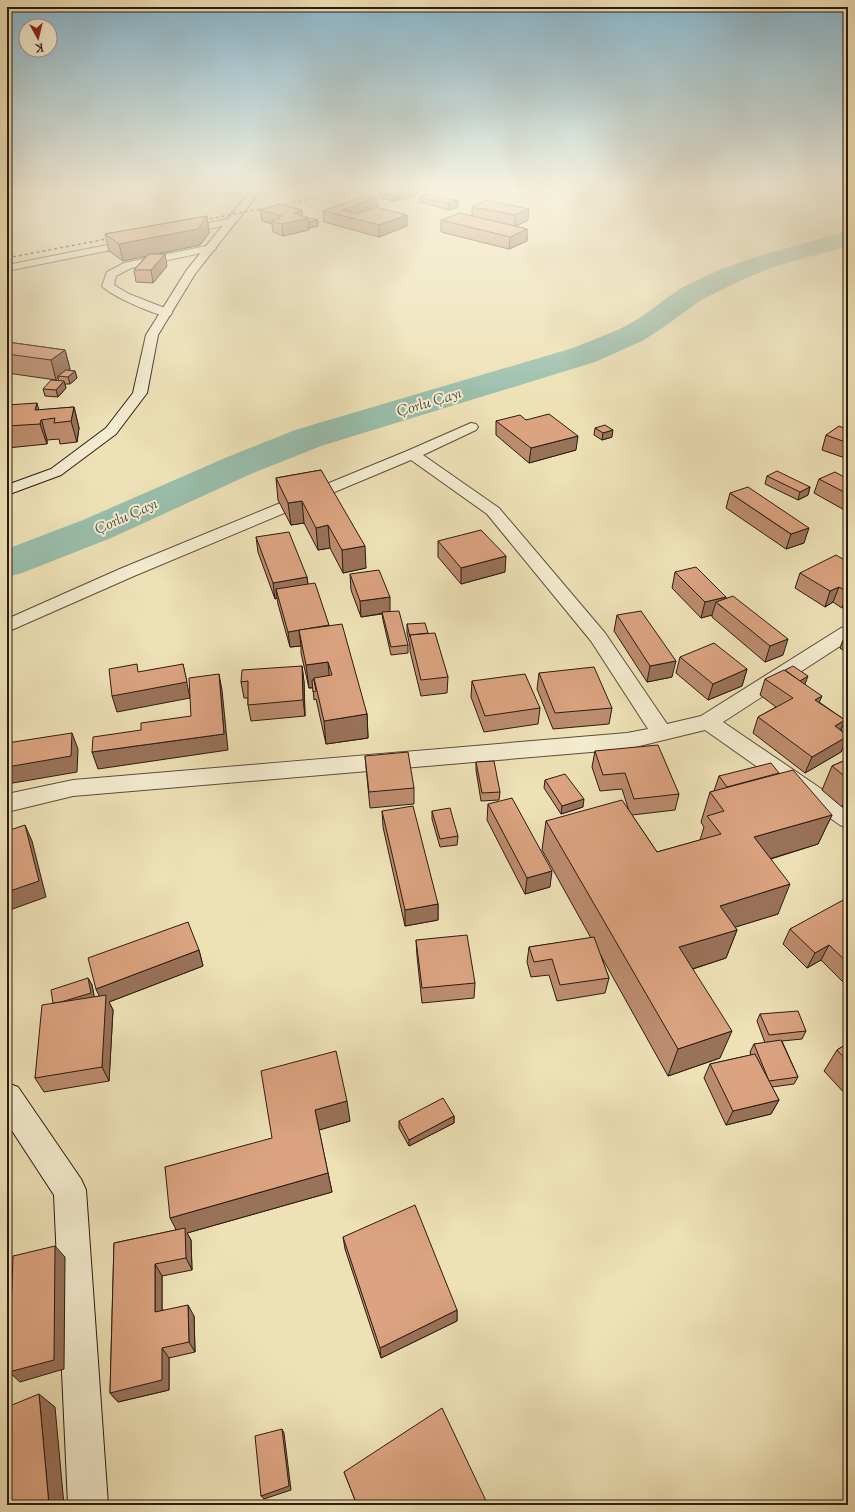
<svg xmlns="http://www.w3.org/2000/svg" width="855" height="1512" viewBox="0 0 855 1512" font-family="'Sorts Mill Goudy',serif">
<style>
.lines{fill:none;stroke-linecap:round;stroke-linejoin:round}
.river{fill:#99beac;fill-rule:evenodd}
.street-casing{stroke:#5c4d3b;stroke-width:2}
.secondary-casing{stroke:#2c1c12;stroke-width:2}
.street{fill:#f4ecd0;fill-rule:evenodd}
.secondary{fill:#f4ecd0;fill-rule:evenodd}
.rail{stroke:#2c1c12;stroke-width:1.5;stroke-dasharray:3 3;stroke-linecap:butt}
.wall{fill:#bc8c6e;stroke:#2c1c12}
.shaded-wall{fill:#99725a;stroke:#2c1c12}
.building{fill:#dba380;stroke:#2c1c12}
.labels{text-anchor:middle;stroke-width:4;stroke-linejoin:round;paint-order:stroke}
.far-water-label{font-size:15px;font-style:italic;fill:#4d4d40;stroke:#f4ecd0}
</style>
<rect width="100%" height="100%" fill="#eee1b6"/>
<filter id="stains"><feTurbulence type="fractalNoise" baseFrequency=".005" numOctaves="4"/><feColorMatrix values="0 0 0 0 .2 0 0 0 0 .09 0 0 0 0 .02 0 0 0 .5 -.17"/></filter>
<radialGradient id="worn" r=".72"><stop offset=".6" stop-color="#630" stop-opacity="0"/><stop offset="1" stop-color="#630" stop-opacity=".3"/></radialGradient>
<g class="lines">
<polygon class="river" points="848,231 848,246 773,267 737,282 701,300 658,331 642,341 595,362 321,446 251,474 111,538 22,573 7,577 7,549 83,520 225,458 295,430 573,348 620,329 638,319 681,288 719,270 755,257"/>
<defs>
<g id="street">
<polygon points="232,218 237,221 235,223 180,235 175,232 180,229"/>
<polygon points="137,239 142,242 141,244 7,271 7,265"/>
<path d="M211,245L216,248L215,250L131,268L116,276L114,285L129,294L170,310L172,313L170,316C160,318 109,295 102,286L107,272L124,263Z"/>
<polygon points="471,423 476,424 478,427 476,430 423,455 499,508 605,633 667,724 701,716 841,628 848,626 848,641 723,722 848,807 848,828 840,825 705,730 627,749 73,796 7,812 7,794 73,780 627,733 648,729 591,641 487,514 411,460 134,576 7,632 7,619 122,568 407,451"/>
</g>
<g id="secondary">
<polygon points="252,189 262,189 195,274 158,335 147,393 116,434 61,475 7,495 7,485 51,469 106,428 133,393 146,335 186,271"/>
<polygon points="7,1083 18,1087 81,1179 86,1190 108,1505 68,1505 54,1195 7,1123"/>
</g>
</defs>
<use href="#street" class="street-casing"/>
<use href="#secondary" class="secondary-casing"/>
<use href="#street" class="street"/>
<use href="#secondary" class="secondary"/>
<g class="rail">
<polyline points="198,221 363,189"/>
<polyline points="7,258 117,237"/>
</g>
</g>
<g class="wall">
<polygon points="401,189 420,189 420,192 416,193 416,195 393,201 380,198 380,192 394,191"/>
<polygon points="419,197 458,201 458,207 449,210 419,202"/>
<polygon points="487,200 528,220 515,226 527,229 527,241 509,249 441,232 441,220 472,216 472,207"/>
<polygon points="378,207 407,226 379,237 324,222 323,211"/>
<polygon points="260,210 302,216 318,226 310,228 309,228 309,230 283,236 273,232 272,224 262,221"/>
<polygon points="207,216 209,233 200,245 158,254 167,266 153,283 136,282 134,270 146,256 123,261 109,251 105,234"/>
<polygon points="7,342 65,350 70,369 69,370 75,371 77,378 70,384 65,384 66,388 58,397 45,396 43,389 59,381 58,378 56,380 7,373"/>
<polygon points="7,405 39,410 74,407 79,428 77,442 60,444 59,439 47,440 47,444 7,448"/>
<polygon points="526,420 576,450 529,463 496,435 496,421"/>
<polygon points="595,428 612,437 602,440 594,435"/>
<polygon points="848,430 848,459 822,450 826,435"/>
<polygon points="321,470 366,568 343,573 330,548 318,550 304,523 291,525 278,500 276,478"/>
<polygon points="767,476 810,487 808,495 798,500 765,484"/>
<polygon points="819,479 848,479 848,512 814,493"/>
<polygon points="730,493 804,543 786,549 726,508"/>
<polygon points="256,537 307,577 308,584 329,626 367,714 368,738 326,744 316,699 314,700 313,688 309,688 301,653 301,646 290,647 278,604 277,598 275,599 258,552"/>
<polygon points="438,541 505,572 461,584 438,557"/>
<polygon points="848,562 848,604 842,608 833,602 825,607 795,588 800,573"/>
<polygon points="675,572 726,597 726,598 783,655 765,662 712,617 712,615 701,618 672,588"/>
<polygon points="350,574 390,612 408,645 408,653 391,655 383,620 382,614 361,617 351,590"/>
<polygon points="617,615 672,677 647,682 614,631"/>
<polygon points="407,624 428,633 448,677 447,693 421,696 410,651 410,646 407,633"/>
<polygon points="848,631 848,654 840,648 846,632"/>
<polygon points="680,657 747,669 742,686 708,700 676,673"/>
<polygon points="302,666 304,682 305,716 251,721 248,705 248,698 244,698 241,682"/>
<polygon points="539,673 612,708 609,724 553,729 537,689"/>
<polygon points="765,679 805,684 819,702 845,720 841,730 848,735 848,736 841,752 805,773 753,733 758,717 776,707 760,695"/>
<polygon points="472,681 540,708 538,724 484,732 471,697"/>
<polygon points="595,751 679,794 675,810 632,815 657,852 700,840 704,827 701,822 710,792 714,791 719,776 779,773 832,815 818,844 771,859 778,914 735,927 737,930 726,958 693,969 720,1058 668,1076 600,954 609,978 605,993 557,1001 549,975 531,977 527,962 529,947 591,938 542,850 546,821 629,811 622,789 600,791 592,767"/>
<polygon points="365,756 414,788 414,804 370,808"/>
<polygon points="848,759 848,804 842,807 822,790 832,766"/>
<polygon points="476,762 500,792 499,800 481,801 476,770"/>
<polygon points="545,780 583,807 561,814 544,788"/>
<polygon points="488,804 550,887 525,894 487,820"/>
<polygon points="382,811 438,904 438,920 405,926 383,827"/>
<polygon points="432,811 458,836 457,845 440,847 432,819"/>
<polygon points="848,902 848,987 821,960 807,968 783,944 790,929"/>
<polygon points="416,940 475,983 474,998 422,1003 417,956"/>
<polygon points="199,950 203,966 109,1002 113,1010 109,1081 44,1092 35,1078 53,1003 88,978 92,985 94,997 100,996 96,989"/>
<polygon points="760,1014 806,1031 802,1039 782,1041 798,1077 794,1084 772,1087 779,1100 771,1114 726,1125 704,1078 710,1064 751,1055 750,1052 754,1044 765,1043 757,1021"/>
<polygon points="848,1043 848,1097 824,1071 837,1050"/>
<polygon points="454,1116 454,1123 409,1146 399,1128 399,1121"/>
<polygon points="350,1121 319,1130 332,1192 187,1233 191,1240 192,1270 162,1276 162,1310 194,1316 195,1352 169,1358 169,1390 118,1402 110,1393 114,1243 176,1230 165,1167"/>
<polygon points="343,1237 457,1310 457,1321 381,1358 345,1249"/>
<polygon points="344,1472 488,1505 357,1505"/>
</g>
<g class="shaded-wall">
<polygon points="413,189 420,189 420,192 416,193 416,195 393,201 393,196"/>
<polygon points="377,197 378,208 351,218 342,210"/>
<polygon points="458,201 458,207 449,210 449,204"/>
<polygon points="529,209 528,220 515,227 515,215"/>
<polygon points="302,210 303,220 308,218 309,230 283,236 282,224 294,213"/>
<polygon points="407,215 407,226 379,237 379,225"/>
<polygon points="207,216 209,233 200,245 123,261 119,244"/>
<polygon points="318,220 318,226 310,228 310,222"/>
<polygon points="527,229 527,241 509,249 510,237"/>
<polygon points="165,254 167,266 153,283 151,270"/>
<polygon points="65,350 70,369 60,376 58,376 58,378 56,380 51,360"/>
<polygon points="75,371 77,378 70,384 68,377"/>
<polygon points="64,381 66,388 58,397 56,390"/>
<polygon points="37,403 47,440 47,444 40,424 35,410"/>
<polygon points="74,407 79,428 77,442 71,421"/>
<polygon points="613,430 612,437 602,440 603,433"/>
<polygon points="578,436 576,450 529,463 531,448"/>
<polygon points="810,487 808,495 798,500 800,492"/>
<polygon points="302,501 304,523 291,525 288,503"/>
<polygon points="328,525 330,548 318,550 316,528"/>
<polygon points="809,528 804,543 786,549 791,534"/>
<polygon points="365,546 366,568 343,573 342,550"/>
<polygon points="506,556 505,572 461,584 461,568"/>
<polygon points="307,577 309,592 276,589 277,598 275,599 273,583"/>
<polygon points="839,587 833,602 825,607 830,591"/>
<polygon points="848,592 848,604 842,608"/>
<polygon points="390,597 390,612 361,617 360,601"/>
<polygon points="726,597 723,608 716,602 712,615 701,618 705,602"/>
<polygon points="299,630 301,646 290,647 288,632"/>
<polygon points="788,639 783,655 765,662 770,646"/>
<polygon points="676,661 672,677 647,682 650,666"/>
<polygon points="328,662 330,685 314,678 315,687 309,688 306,665"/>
<polygon points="183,664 190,698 117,712 112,696"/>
<polygon points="302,666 304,682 305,716 303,700"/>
<polygon points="747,669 742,686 708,700 713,684"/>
<polygon points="219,674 222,690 228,750 98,769 92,752 224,734"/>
<polygon points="808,676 805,684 793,691 796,683"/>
<polygon points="822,696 815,712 815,700"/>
<polygon points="367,714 368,738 326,744 324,721"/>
<polygon points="845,720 838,736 835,726"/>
<polygon points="72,733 78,749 77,772 7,784 7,767"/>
<polygon points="7,735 9,739 7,746"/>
<polygon points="848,736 841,752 805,773 812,757"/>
<polygon points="848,795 848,804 842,807"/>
<polygon points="584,799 583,807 561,814 562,806"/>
<polygon points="832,815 818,844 743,867 754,837"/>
<polygon points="25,825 32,841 46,897 7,911 7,892"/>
<polygon points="552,871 550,887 525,894 527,878"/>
<polygon points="790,884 778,914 710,935 720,906"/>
<polygon points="438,904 438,920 405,926 405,910"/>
<polygon points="737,930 726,958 670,976 679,947"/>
<polygon points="829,945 821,960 807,968 815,953"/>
<polygon points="199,950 203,966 109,1002 113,1010 109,1081 102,1067 103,1004 96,989"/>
<polygon points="88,978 92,985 95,1000 53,1005"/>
<polygon points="732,1031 720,1058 668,1076 678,1049"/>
<polygon points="779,1100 771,1114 726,1125 733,1111"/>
<polygon points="347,1101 350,1121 319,1130 315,1110"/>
<polygon points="454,1116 454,1123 409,1146 409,1140"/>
<polygon points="328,1173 332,1192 187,1233 191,1240 192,1270 186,1258 179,1235 170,1218"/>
<polygon points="55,1246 65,1257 64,1369 20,1382 9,1372"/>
<polygon points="155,1264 162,1276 162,1322 155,1312"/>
<polygon points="188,1305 194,1316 195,1352 189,1342"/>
<polygon points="457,1310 457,1321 381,1358 380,1348"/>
<polygon points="162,1348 169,1358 169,1390 118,1402 110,1393"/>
<polygon points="39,1394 55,1407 64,1505 49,1505"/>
<polygon points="282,1429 284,1433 291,1490 264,1499 261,1496"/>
</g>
<g class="building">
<polygon points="401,189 416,189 393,196 380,192 389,190 394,191"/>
<polygon points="428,194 458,201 449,204 419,197"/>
<polygon points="367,195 377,197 342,210 357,214 376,207 407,215 379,225 323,211"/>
<polygon points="487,200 529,209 515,215 472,207"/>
<polygon points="280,204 302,210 294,213 308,218 282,224 271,221 280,218 278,217 282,216 260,210"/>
<polygon points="460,213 527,229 510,237 441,220"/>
<polygon points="207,216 198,229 119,244 105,234"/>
<polygon points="305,217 306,217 318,220 310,222 309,222 308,218"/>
<polygon points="149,254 165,254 151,270 134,270"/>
<polygon points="7,342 65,350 51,360 7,354"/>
<polygon points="66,370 75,371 68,377 58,376"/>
<polygon points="51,380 64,381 56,390 43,389"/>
<polygon points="37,403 35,410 74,407 71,421 54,423 55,418 41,420 40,424 7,426 7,405"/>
<polygon points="549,414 578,436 531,448 496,421 520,415 526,420"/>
<polygon points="605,425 613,430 603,433 595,428"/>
<polygon points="839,426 848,430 848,443 826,435"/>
<polygon points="321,470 365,546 342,550 328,525 316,528 302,501 288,503 276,478"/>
<polygon points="777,471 810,487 800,492 767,476"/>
<polygon points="835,472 848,479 848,494 819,479"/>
<polygon points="748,487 809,528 791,534 730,493"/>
<polygon points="481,530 506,556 461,568 438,541"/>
<polygon points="289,532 307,577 273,583 256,537"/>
<polygon points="836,555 848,562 848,592 839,587 830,591 800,573"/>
<polygon points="696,567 726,597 705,602 675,572"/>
<polygon points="379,570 390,597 360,601 350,574"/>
<polygon points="315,583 329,625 288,632 276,589"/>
<polygon points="733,596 788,639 770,646 716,602"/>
<polygon points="399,611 408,645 391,647 382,612"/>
<polygon points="641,611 676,661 650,666 617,615"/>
<polygon points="425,623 428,633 410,635 410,637 407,624"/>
<polygon points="342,624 367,714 324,721 314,678 332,675 328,662 306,665 299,630"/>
<polygon points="435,633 448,677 421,680 410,635"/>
<polygon points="714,643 747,669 713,684 680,657"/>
<polygon points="137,664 138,672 183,664 187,682 112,696 109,669"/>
<polygon points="302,666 303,700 248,705 248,681 241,682 242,670"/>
<polygon points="793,666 808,676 800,681 785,670"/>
<polygon points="594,667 612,708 555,713 539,673"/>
<polygon points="784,670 822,696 815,700 845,720 835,726 848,736 812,757 758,717 793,698 765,679"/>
<polygon points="219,674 224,734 92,752 93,737 141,730 141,723 191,716 189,678"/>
<polygon points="525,674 540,708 485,716 472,681"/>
<polygon points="312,680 314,680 316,691 313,692"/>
<polygon points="72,733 71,756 7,767 7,743"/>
<polygon points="658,745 679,794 634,799 625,773 603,775 595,751"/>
<polygon points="408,752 414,788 369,792 365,756"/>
<polygon points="848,759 848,779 832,766"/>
<polygon points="494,761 500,792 482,793 476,762"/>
<polygon points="771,763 779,773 727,787 719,776"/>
<polygon points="793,770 832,815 754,837 790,884 720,906 737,930 679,947 732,1031 678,1049 546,821 622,800 657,852 721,834 707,816 724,811 710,792"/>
<polygon points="565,774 584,799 562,806 545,780"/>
<polygon points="512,798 552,871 527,878 488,804"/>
<polygon points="413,806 438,904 405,910 382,811"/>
<polygon points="450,808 458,836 440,839 432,811"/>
<polygon points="25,825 39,881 7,892 7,831"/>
<polygon points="845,899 848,902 848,963 829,945 815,953 790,929"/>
<polygon points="188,922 199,950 96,989 88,958"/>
<polygon points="467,935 475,983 422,988 416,940"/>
<polygon points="594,937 609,978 560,985 552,959 534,962 529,947"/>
<polygon points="88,978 91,993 61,1002 53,1003 51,990"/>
<polygon points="106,995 102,1067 35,1078 42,1005"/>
<polygon points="798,1011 806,1031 769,1035 760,1014"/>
<polygon points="781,1040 798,1077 769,1081 754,1044"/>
<polygon points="848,1043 848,1062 837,1050"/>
<polygon points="336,1051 347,1101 315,1110 328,1173 170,1218 165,1167 272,1138 261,1071"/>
<polygon points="755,1054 779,1100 733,1111 710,1064"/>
<polygon points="443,1098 454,1116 409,1140 399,1121"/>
<polygon points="415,1205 457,1310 380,1348 343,1237"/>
<polygon points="185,1228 186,1258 155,1264 155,1312 188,1305 189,1342 162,1348 162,1380 110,1393 114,1243"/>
<polygon points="55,1246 54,1360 9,1372 13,1256"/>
<polygon points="39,1394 49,1505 7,1505 7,1407"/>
<polygon points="442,1408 488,1505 357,1505 344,1472"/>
<polygon points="282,1429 289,1486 261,1496 255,1436"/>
<polygon points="227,1504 227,1505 219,1505"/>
</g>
<linearGradient id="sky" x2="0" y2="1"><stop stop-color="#88b8d0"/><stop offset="0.47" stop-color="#f7f2de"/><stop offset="1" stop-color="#f7f2de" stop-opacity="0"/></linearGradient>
<rect width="855" height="401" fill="url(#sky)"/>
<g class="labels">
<g class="far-water-label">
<text transform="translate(429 402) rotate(-17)" y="5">Çorlu Çayı</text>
<text transform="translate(126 516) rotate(-24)" y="5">Çorlu Çayı</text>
</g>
</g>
<rect width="855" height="1512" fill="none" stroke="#eee1b6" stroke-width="24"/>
<rect x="8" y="8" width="839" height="1496" fill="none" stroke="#2c1c12" stroke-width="2"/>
<rect x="12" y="12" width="831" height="1488" fill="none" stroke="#2c1c12"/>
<g transform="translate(38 38) rotate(172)"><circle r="19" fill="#f4ecd0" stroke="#a49984"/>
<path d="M0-3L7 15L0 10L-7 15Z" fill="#8f2418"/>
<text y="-6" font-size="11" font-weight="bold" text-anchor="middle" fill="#2c1c12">K</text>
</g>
<rect width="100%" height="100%" filter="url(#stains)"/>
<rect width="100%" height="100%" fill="url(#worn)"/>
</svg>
